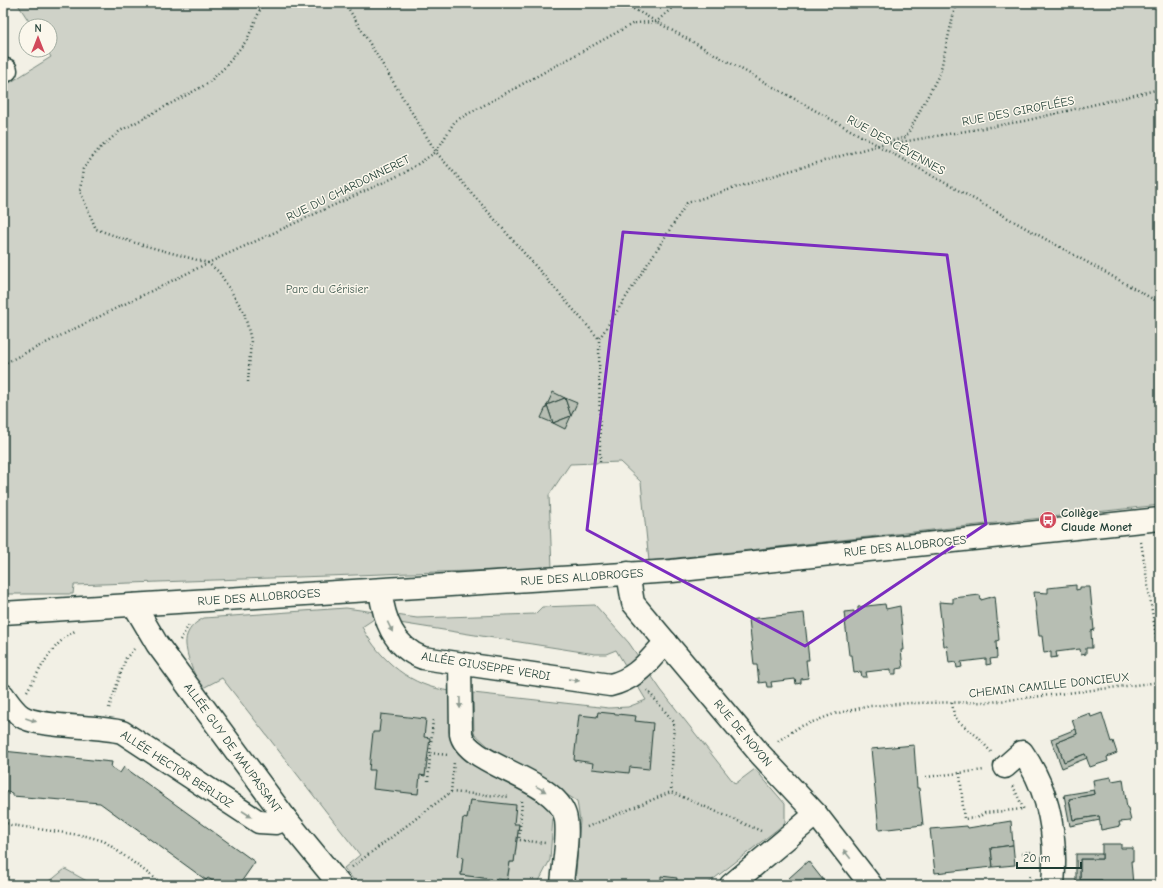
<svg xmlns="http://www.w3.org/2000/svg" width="1163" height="888" viewBox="0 0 1163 888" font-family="'Comic Neue',sans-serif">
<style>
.green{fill:#cfd2c8;stroke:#77887e}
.building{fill:#b7beb3;stroke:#1f3d34}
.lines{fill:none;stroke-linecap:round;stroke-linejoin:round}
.street-casing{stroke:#1f3d34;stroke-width:25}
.path{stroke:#1f3d34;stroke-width:2.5;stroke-dasharray:1 3;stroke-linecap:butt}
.street{stroke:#fbf7ec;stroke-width:22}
.oneway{fill:#8d9a90}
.marked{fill:none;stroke:#7b2cbf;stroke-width:3;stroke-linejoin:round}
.labels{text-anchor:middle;stroke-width:3;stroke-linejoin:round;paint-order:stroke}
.street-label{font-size:12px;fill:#1f3d34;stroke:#fbf7ec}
.park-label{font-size:12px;fill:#425b52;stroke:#fbf7ec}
.poi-label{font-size:12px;font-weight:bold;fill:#1f3d34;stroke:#fbf7ec;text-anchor:start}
</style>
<rect width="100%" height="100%" fill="#f2f0e5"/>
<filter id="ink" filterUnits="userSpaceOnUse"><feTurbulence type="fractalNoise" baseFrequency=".025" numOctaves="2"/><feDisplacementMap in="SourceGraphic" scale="8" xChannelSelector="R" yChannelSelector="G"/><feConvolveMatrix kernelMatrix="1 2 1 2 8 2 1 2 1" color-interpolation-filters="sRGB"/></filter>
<g filter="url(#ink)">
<g class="green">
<polygon points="17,3 1160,3 1160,505 649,561 641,482 620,462 570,464 549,495 552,568 74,585 73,594 3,594 3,87 51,57 47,50 50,50 50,26 32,26"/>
<path d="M595,605L629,643L661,690L735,784L755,769L785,804V822L779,828L706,885H575L580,821L577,801L490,748L474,733L473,693L609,708L628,707L646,700L616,650L606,654H595L374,619L362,627C381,661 411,687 451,691L449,732L455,745L467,760L550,807L553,818L550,860L537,885L507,884L510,862H514L519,825L514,824L470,800L467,819H463L458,856L463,857L461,875L491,879L490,885H358L344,868L360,855L222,678L203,688C195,679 182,648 187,635C190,627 196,622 204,618L346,608L417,618L535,614L542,607Z"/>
<polygon points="65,869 94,885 49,885 49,882"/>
</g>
<g class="building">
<polygon points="553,392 565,398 547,405"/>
<polygon points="565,398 571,416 553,423 547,405"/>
<polygon points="565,398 577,403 571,416"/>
<polygon points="547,405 553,423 541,418"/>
<polygon points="571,416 565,429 553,423"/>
<polygon points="1076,585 1076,590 1080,589 1080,587 1090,587 1094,630 1091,631 1092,648 1086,648 1086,654 1081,655 1080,649 1056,652 1057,657 1051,658 1051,652 1044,653 1042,636 1039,636 1034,592 1048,593 1048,588"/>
<polygon points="980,595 981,600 995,596 999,640 996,641 997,658 990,659 991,664 986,665 986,659 961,662 962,667 957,668 956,662 949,663 947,646 944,646 939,602 953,603 953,598"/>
<polygon points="885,604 886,609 900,606 904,650 901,650 903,668 896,669 896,674 891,674 891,669 866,672 867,677 862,677 861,672 854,673 852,655 849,655 844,612 854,611 854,613 858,612 858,607"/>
<polygon points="804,613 809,660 806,660 808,678 801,679 801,683 796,684 795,679 771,682 772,687 767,687 766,682 759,683 757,665 754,665 749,619"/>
<polygon points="598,712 636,716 635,721 653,723 649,769 630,767 629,773 592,769 593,763 574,760 579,715 597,717"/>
<polygon points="1090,713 1091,717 1102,713 1111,742 1113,741 1117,753 1107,757 1108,761 1090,767 1085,754 1064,762 1057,742 1077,734 1072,720"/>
<polygon points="381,714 426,719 424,737 430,738 425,776 420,775 418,794 373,789 375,770 369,770 373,732 379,732"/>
<polygon points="1076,729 1077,734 1057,742 1064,762 1085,754 1087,758 1062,768 1051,739"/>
<polygon points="914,745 917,788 919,788 923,825 879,830 871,749"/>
<polygon points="3,751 112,762 111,767 120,773 124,767 255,862 239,885 219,885 208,878 206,880 100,803 12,796 12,793 3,791"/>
<polygon points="1111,777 1112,781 1123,779 1127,808 1128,808 1131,821 1119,822 1120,826 1101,830 1099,816 1073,820 1069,799 1095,794 1093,780"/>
<polygon points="1094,790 1095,794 1069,799 1073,820 1099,816 1100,820 1070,826 1064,795"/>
<polygon points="470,800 516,805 514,824 519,824 514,862 510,862 507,880 496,879 496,885 490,885 491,879 461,875 463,857 458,856 463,818 467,819"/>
<polygon points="1011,821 1013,845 991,848 993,867 935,873 930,829 967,826 968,828"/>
<polygon points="1102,844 1121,844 1121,848 1133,848 1133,861 1131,861 1133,885 1102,885 1102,880 1080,880 1080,859 1102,859"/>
<polygon points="1013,845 1015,865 993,867 991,848"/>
<polygon points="1076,854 1102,854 1102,859 1080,859 1080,880 1102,880 1102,885 1076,885"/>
<polygon points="808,861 827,885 788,885 791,882 789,878"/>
<polygon points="661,876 677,878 676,885 661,885"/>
</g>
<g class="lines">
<defs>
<g id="street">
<polyline points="3,72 6,70"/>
<polyline points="628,573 633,603 760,754 816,814 871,885"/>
<path d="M380,590C384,619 393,647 423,658L610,685C637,679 648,661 666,642"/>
<polyline points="134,605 157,644 286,819 340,885"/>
<polyline points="3,613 672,571 1160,519"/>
<path d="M460,664L461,734C467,765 554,778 565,815C570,831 563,867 562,885"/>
<path d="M3,695C8,702 14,711 21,716C38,728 97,725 122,732L259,822L276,823L286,819"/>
<path d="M1005,767L1022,752C1050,791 1057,838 1053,885"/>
<polyline points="731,885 816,814"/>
</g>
</defs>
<use href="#street" class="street-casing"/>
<g class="path">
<polyline points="345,3 436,152 599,339"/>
<polyline points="623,3 1160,303"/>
<polyline points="890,144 1024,121 1160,89"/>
<polyline points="3,364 208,263 404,173 436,152 455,121 634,23 656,22 678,3"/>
<polyline points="248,382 251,340 244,312 219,272 208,263 132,242 96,229 80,191 83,169 99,149 120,131 207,84 225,67 247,40 263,3"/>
<polyline points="600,462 599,339 687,203 779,174 906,137 940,73 956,3"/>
<polyline points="1141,542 1160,661"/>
<polyline points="180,640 190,623"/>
<polyline points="647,690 674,722 671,792"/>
<path d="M27,691C41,669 51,644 75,631"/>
<polyline points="952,703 954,715 959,722 978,737 991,752"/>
<polyline points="109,708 126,658 134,649"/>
<polyline points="778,741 799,727 834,714 870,706 911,703 991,702 1160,682"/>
<polyline points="430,753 448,755"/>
<polyline points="960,773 964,819 977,818 985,813 1023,809"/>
<polyline points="926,777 984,770"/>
<polyline points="428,781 433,719"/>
<polyline points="1013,786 1024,810"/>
<polyline points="451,792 454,762"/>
<polyline points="522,801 519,840 545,843"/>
<polyline points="3,822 11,825 86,836 104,841 164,885"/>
<polyline points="587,827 671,792 761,831"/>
<polyline points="1022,853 1033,851"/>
<polyline points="352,867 451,792 510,797"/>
<polyline points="1028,885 1030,874"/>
</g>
<use href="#street" class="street"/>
</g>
<defs><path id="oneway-solid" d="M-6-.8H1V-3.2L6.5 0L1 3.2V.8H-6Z"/></defs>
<g class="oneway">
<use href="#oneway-solid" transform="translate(390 627) rotate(64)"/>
<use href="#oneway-solid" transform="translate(574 680) rotate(8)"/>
<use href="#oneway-solid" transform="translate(460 703) rotate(89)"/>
<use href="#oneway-solid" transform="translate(31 720) rotate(19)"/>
<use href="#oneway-solid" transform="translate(541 789) rotate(29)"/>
<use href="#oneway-solid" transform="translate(247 814) rotate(33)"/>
<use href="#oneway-solid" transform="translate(847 854) rotate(-128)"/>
</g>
</g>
<path class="marked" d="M623,232L947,255L986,524L805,646L587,530Z"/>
<defs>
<symbol id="bus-disc" viewBox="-11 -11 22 22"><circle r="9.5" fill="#d1495b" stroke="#fbf7ec"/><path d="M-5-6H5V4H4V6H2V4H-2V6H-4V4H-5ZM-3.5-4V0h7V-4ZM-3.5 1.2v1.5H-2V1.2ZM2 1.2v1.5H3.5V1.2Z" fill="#fff"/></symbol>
</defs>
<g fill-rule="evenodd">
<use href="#bus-disc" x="1038" y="510" width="20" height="20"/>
</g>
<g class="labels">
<g class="street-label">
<text transform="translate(1018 111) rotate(-11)" y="4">RUE DES GIROFLÉES</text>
<text transform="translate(896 145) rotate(29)" y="4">RUE DES CÉVENNES</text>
<text transform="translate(348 188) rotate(-26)" y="4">RUE DU CHARDONNERET</text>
<text transform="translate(905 546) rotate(-6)" y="4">RUE DES ALLOBROGES</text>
<text transform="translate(582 577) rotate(-4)" y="4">RUE DES ALLOBROGES</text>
<text transform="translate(259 597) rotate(-4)" y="4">RUE DES ALLOBROGES</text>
<text transform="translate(486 666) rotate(9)" y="4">ALLÉE GIUSEPPE VERDI</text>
<text transform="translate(1049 685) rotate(-6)" y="4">CHEMIN CAMILLE DONCIEUX</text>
<text transform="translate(743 733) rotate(50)" y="4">RUE DE NOYON</text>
<text transform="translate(233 748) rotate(54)" y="4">ALLÉE GUY DE MAUPASSANT</text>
<text transform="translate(177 769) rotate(33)" y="4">ALLÉE HECTOR BERLIOZ</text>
</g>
<g class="park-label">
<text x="327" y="293">Parc du Cérisier</text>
</g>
<g class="poi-label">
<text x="1061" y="517">Collège<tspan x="1061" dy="14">Claude Monet</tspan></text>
</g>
</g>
<rect width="1163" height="888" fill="none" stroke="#fbf7ec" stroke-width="16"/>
<rect x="8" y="8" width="1147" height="872" fill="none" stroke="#1f3d34" stroke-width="1.5" filter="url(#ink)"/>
<g transform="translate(38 38)"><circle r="19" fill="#fbf7ec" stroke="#a3ada2"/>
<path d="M0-3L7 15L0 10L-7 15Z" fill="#d1495b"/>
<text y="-6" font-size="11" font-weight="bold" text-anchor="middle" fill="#1f3d34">N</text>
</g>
<path d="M1017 862v6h64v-6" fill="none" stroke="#1f3d34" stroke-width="2"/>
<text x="1023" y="862" font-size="12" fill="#1f3d34" stroke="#fbf7ec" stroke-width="3" paint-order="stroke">20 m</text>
</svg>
